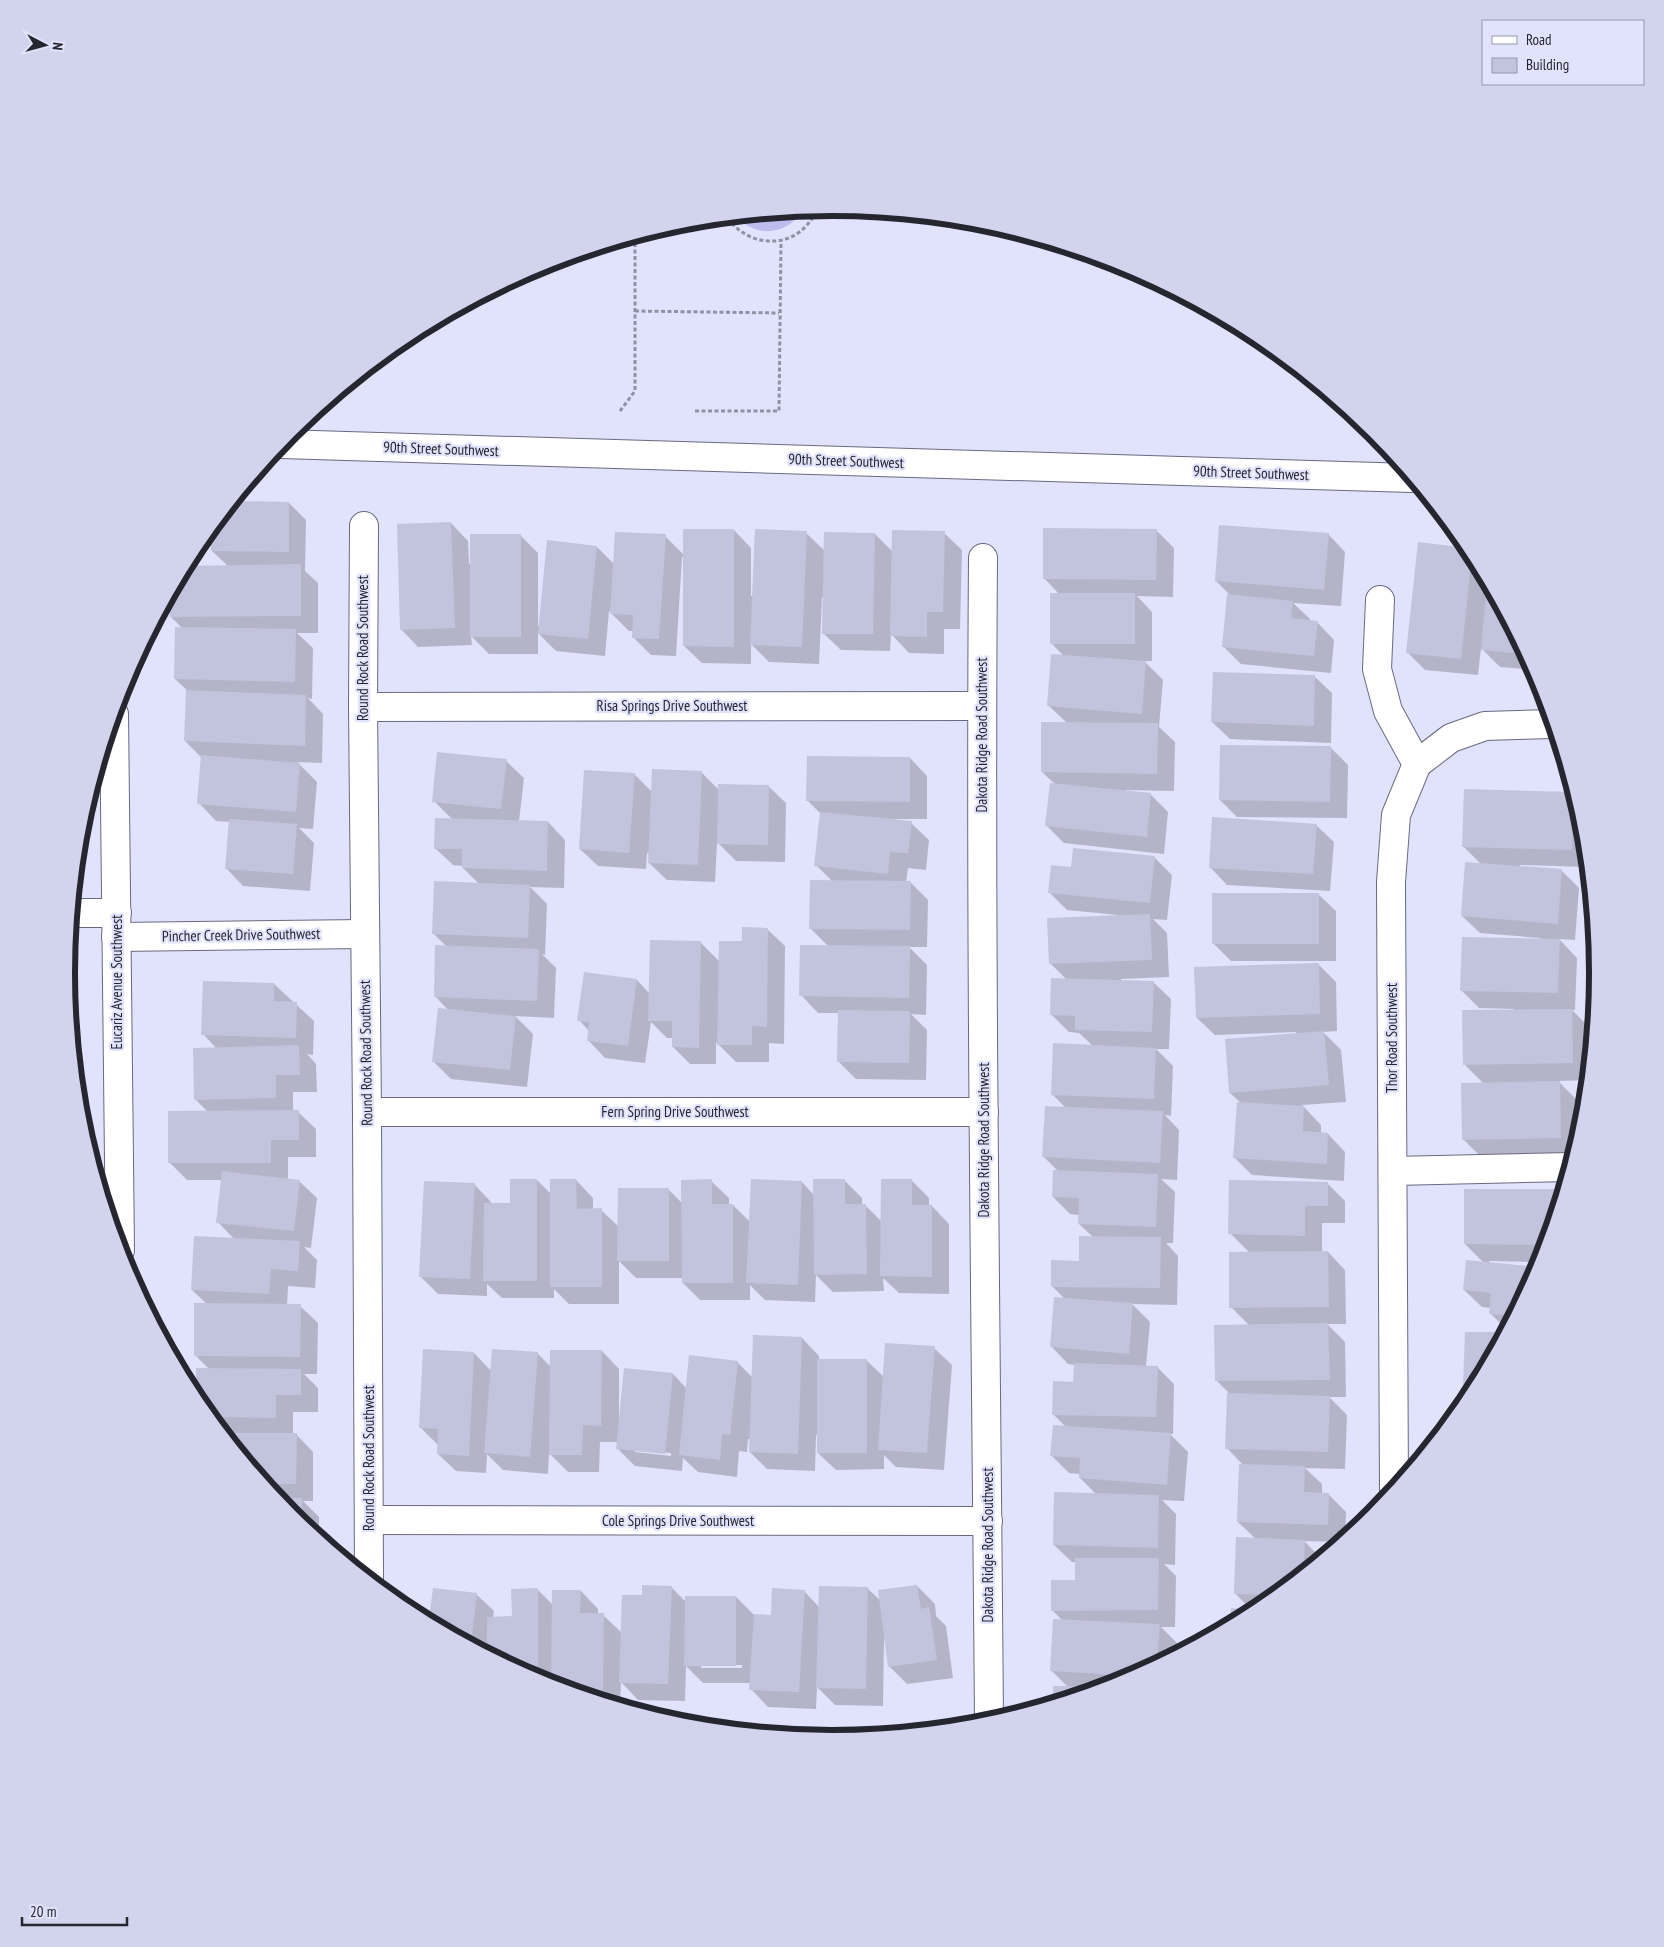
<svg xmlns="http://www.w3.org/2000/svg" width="1664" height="1947" viewBox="0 0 1664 1947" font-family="'PT Sans Narrow',sans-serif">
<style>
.green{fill:#bcbded}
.shadow{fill:#0003;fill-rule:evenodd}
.building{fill:#c2c3dd}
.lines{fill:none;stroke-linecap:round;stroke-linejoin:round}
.minor-casing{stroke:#696a80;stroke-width:30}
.path{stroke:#9191a4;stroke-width:3;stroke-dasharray:4 2.5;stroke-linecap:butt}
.minor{stroke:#fff;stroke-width:28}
.labels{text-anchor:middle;stroke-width:4.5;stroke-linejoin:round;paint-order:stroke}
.street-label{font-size:15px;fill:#262630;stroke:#e1e2fc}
.rim{fill:none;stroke:#262630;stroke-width:6}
</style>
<rect width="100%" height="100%" fill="#e1e2fc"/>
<path class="green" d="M804,211C785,234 759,239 736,217Z"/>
<g class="shadow">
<polygon points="233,502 289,503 306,520 305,571 318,583 318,633 297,633 313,648 312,699 308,698 323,714 322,763 297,762 317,782 313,829 299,828 314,843 310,891 243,886 226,868 230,822 216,821 199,803 202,758 185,741 188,691 175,679 183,629 171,617 171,594 185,567 228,566 212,551 213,527"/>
<polygon points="451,523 468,541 469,564 520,535 538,553 538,626 540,626 597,547 615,565 665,536 684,555 734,530 751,548 751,596 754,596 806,533 825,551 875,534 893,552 944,533 962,550 960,629 944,629 944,654 909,653 891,634 890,651 841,650 823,633 824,598 822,597 819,664 769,662 751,644 751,664 702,663 684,646 684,557 682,557 676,656 651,655 633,637 633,631 629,631 609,611 605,656 556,651 538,633 538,654 489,654 471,636 472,645 418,647 401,629"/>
<polygon points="1156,530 1174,548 1173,597 1137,596 1152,612 1152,661 1144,661 1163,680 1159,727 1175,742 1174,791 1125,790 1125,792 1151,795 1168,812 1164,854 1064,843 1047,826 1055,784 1042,772 1067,723 1048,705 1064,656 1051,643 1059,594 1044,578"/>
<polygon points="1328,534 1345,552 1341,606 1293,603 1310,619 1309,622 1317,622 1334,640 1331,673 1241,664 1223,646 1231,596 1216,581"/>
<polygon points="1419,544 1469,549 1534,670 1500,667 1481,648 1478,675 1425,670 1407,652"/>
<polygon points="1314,676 1332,693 1331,743 1230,739 1212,722"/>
<polygon points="1330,747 1348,765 1347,818 1237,817 1220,800"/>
<polygon points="910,758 927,776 927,819 891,819 891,820 911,823 929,840 926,870 908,868 906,882 910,882 928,900 927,947 909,947 927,965 926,1015 911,1014 927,1030 926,1080 856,1079 838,1061 839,1013 818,1013 801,995 828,946 810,928 832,881 816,865 821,814 808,801"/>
<polygon points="506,761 524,778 519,821 548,822 565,840 564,888 530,887 547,904 545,955 542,954 556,968 554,1018 515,1016 533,1034 527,1087 451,1079 433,1061 448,1010 435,996 447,947 433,933 479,884 463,868 463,866 453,865 435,848 452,819 434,801"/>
<polygon points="701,772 719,790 768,786 786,803 785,862 736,861 717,842 715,882 667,880 649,863 650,853 647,853 646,869 598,866 580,849 634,774 652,792"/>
<polygon points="1465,790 1574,794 1583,824 1587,867 1520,865 1520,867 1561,870 1579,888 1575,940 1559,939 1577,958 1575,1010 1572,1010 1589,1027 1589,1058 1587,1080 1558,1081 1577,1100 1578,1140 1573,1155 1481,1157 1464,1140 1484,1084 1464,1064 1514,1011 1514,1009 1479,1008 1461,990 1540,940 1540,938 1480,933 1462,916 1482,865 1463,846"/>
<polygon points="1316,825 1334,842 1330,891 1227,885 1210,867"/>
<polygon points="1154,857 1172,875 1167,920 1153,919 1167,933 1169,977 1121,979 1121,981 1153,982 1171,999 1169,1049 1156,1049 1173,1066 1171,1116 1165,1115 1179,1130 1177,1180 1161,1179 1175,1192 1173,1243 1166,1243 1178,1256 1177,1305 1132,1304 1150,1322 1146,1366 1157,1367 1174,1384 1173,1434 1170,1434 1188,1452 1184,1501 1162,1500 1176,1514 1175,1565 1164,1564 1176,1576 1175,1627 1161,1627 1177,1643 1176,1654 1125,1681 1054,1703 1068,1687 1051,1670 1063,1621 1052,1610 1076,1581 1076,1562 1072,1562 1054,1545 1096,1494 1080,1478 1080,1474 1069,1473 1052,1456 1066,1427 1053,1414 1074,1383 1075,1365 1068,1364 1051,1346 1065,1299 1052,1286 1080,1262 1093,1237 1079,1224 1079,1215 1070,1214 1053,1197 1059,1172 1044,1157 1066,1108 1052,1094 1093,1046 1079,1033 1069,1032 1052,1015 1066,979 1050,963 1118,915 1067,910 1049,892 1072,868"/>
<polygon points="1318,894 1336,911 1336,961 1231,961 1213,943"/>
<polygon points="767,929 785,946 784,1044 769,1043 769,1062 736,1062 716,1042 716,1064 690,1064 673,1047 673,1038 667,1038 651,1022 645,1063 605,1058 588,1040 589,1031 579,1020 637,980 650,994 701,943 720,962 743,943"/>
<polygon points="1318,964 1336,982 1337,1031 1323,1032 1341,1050 1346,1102 1302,1105 1321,1125 1321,1134 1328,1134 1345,1152 1344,1181 1252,1175 1235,1158 1241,1103 1230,1093 1296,1035 1296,1032 1215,1035 1197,1018"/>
<polygon points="274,984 314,1021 313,1055 307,1054 316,1064 317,1092 293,1092 293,1112 298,1112 316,1129 316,1157 288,1157 288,1180 299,1181 317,1198 311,1248 304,1247 317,1260 315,1288 288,1286 287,1306 300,1306 318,1323 317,1374 304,1374 318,1388 318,1412 293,1412 293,1434 296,1434 313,1452 313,1501 303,1501 319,1517 319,1538 290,1515 197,1401 209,1369 195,1355 208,1305 192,1290 234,1239 218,1222 222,1180 187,1180 170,1163 208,1112 195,1099 216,1048 203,1034"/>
<polygon points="537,1180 551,1194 576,1180 593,1198 593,1210 601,1210 619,1227 669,1190 683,1204 711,1181 729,1198 729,1205 733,1205 750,1222 802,1182 814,1195 844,1180 862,1198 862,1205 865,1205 882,1222 911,1180 929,1198 929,1206 932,1206 949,1224 949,1294 899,1293 883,1278 884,1291 833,1292 816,1275 815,1302 765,1300 750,1285 750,1300 700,1300 683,1283 683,1278 636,1278 619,1261 619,1304 569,1304 554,1289 554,1298 502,1298 487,1284 487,1296 438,1294 421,1277 474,1184 491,1202 491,1204 511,1204"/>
<polygon points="1327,1183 1345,1201 1345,1223 1322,1223 1322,1252 1328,1252 1345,1270 1346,1324 1327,1324 1345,1342 1346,1397 1329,1397 1347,1415 1345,1469 1305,1468 1322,1484 1322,1494 1329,1495 1346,1512 1345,1538 1341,1542 1304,1541 1321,1558 1257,1610 1252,1611 1235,1593 1256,1539 1238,1522 1243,1465 1227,1448 1228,1392 1217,1381 1249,1325 1231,1307 1250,1253 1230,1233"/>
<polygon points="1563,1191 1541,1262 1489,1261 1489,1263 1538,1269 1506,1329 1490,1313 1491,1308 1482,1307 1464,1290 1484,1263 1465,1244"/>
<polygon points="1466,1333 1504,1334 1472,1393 1465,1386"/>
<path d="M802,1338L819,1356V1360H866L884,1377L934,1348L952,1365L944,1470L896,1467L884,1455V1469L836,1470L818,1453V1435H816L815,1471L767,1469L750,1452V1439H748L747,1452L739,1451L737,1477L698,1472L683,1458L682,1471L635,1466L617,1448L618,1442H600L599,1472H568L549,1453L548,1474L503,1470L487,1454L486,1473L456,1471L438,1454V1445L420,1427L474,1353L491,1371L537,1353L552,1368L602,1351L619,1369V1417H621L673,1374L687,1389L737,1362L753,1378ZM635,1450L671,1453V1456L635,1452Z"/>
<path d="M917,1586L935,1604L936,1616L946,1626L953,1678L907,1684L889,1666L886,1639H884L883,1706L835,1705L817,1687L816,1709L768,1707L751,1689V1683H703L686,1666L685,1701L638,1700L621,1682L620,1706L539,1681L428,1622L429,1620L476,1594L494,1611L493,1618H513L537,1589L553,1605L581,1591L598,1609V1615H603L622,1633L643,1596L671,1587L686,1602L736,1597L754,1615L772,1616L804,1591L819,1607L867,1588L881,1601ZM701,1665H742V1668H701Z"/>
</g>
<g class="building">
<polygon points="234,501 289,502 289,552 211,551 211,529"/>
<polygon points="451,522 455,628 400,630 397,524"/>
<polygon points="1219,525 1329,533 1324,590 1215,581"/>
<polygon points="1043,528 1157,529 1156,580 1043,579"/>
<polygon points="683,529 734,529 734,647 683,646"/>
<polygon points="755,529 807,531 802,647 750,645"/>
<polygon points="892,530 945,531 943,612 927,612 927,637 890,636"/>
<polygon points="615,532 666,534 659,639 632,638 633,615 610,614"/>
<polygon points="824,532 875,533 873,634 822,634"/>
<rect x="470" y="534" width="51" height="103"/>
<polygon points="547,540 597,546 588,639 538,634"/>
<polygon points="1418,542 1468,548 1472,554 1461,659 1406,653"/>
<polygon points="301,564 301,616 170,617 170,596 186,566"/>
<polygon points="1487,582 1492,592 1525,654 1481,650"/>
<rect x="1050" y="593" width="85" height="51"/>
<polygon points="1227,594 1293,601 1291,618 1318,621 1314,656 1222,647"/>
<polygon points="175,627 296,629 295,682 174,679"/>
<polygon points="1051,654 1146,661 1142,714 1047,706"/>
<polygon points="1213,672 1315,675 1314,726 1211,722"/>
<polygon points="186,690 306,695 305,746 184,741"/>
<polygon points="1041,722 1158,723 1157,774 1041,772"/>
<polygon points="1220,745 1331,746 1330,802 1219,800"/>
<polygon points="437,752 507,759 501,809 432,802"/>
<polygon points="201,755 300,763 296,812 197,804"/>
<polygon points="807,756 910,757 910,802 806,801"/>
<polygon points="652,769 702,771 698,865 648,863"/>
<polygon points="584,770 635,773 629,853 579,849"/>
<polygon points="1050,783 1151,793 1147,837 1045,826"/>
<polygon points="718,784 769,785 768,845 717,844"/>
<polygon points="1464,789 1573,792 1572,850 1462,847"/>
<polygon points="820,812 912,821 908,853 890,852 888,874 814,866"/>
<polygon points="1212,817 1317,824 1313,874 1209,868"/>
<polygon points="435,818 548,821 547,871 462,868 462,849 434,849"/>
<polygon points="229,819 297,824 293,874 225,869"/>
<polygon points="1073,848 1155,856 1150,903 1048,893 1051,865 1071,867"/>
<polygon points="1465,862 1562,869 1558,924 1461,916"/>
<polygon points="810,880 911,881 910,930 809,929"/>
<polygon points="434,881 530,885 528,938 432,934"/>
<rect x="1212" y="893" width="107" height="51"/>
<polygon points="1150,914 1152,960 1049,964 1047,918"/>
<polygon points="742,927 768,928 767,1027 752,1026 752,1045 717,1045 719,941 742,941"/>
<polygon points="1462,937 1560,939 1558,993 1460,991"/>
<polygon points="650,940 701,941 699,1048 672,1047 672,1021 648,1021"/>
<polygon points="435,945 539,949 537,1001 434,997"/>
<polygon points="800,945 910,946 909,998 799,996"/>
<polygon points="1319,963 1320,1014 1196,1018 1194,967"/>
<polygon points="584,972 637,979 628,1046 587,1041 589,1022 577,1021"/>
<polygon points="1051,978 1154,981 1152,1032 1075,1030 1075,1016 1050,1015"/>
<polygon points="203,981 274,983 274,1001 297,1002 296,1038 201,1035"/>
<polygon points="438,1008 516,1016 510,1070 432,1062"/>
<polygon points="1572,1009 1573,1063 1463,1065 1462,1010"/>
<polygon points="838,1010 910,1011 909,1063 837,1062"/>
<polygon points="1324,1031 1329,1085 1229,1093 1225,1039"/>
<polygon points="1053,1043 1156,1048 1154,1099 1051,1095"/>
<polygon points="299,1045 300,1075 276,1075 276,1098 194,1100 193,1048"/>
<polygon points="1560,1081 1561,1138 1462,1140 1461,1083"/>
<polygon points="1237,1102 1304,1106 1303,1131 1328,1133 1327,1164 1233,1158"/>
<polygon points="1045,1106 1163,1111 1160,1163 1042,1157"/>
<polygon points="299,1110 299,1140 271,1140 271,1163 168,1163 168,1111"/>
<polygon points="1053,1170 1158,1174 1156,1227 1078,1224 1079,1198 1052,1197"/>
<polygon points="222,1171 300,1180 294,1231 216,1223"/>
<polygon points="510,1179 537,1179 537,1281 483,1281 484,1203 510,1203"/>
<polygon points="550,1179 576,1179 577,1209 602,1208 602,1287 550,1287"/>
<polygon points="712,1179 712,1204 733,1204 733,1283 682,1283 681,1180"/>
<polygon points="751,1179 802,1181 798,1285 746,1283"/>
<polygon points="813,1179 845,1179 845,1204 866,1204 867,1274 814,1275"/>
<polygon points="881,1179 912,1179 912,1205 932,1205 932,1277 880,1276"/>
<polygon points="1229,1180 1328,1182 1328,1206 1305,1206 1305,1236 1228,1234"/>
<polygon points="424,1181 475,1183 470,1279 419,1277"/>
<polygon points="618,1188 669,1188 669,1261 617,1261"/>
<polygon points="1464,1189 1563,1189 1546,1245 1464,1244"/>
<polygon points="194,1236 300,1241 298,1271 271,1269 269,1294 191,1290"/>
<polygon points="1079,1236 1161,1237 1160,1288 1051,1287 1051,1260 1079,1261"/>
<polygon points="1328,1251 1329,1307 1229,1308 1229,1252"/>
<polygon points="1466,1260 1539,1267 1513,1316 1489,1314 1491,1293 1463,1290"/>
<polygon points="1054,1297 1133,1303 1129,1354 1050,1347"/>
<polygon points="194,1303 301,1304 300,1357 194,1356"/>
<polygon points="1328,1323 1330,1380 1215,1381 1214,1325"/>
<polygon points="1465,1332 1504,1332 1475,1387 1463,1387"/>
<polygon points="753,1335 802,1337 798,1454 749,1452"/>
<polygon points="885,1343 935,1346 927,1453 878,1450"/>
<polygon points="423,1349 474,1352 469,1456 437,1454 438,1429 419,1428"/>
<polygon points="492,1349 538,1352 530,1457 484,1453"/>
<polygon points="550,1350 602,1350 601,1426 583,1425 582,1455 549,1455"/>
<polygon points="689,1355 738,1361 730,1435 722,1434 720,1460 679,1455"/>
<rect x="817" y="1359" width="50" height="94"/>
<polygon points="1074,1363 1158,1366 1156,1417 1052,1415 1053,1381 1073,1382"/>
<polygon points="196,1368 301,1369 301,1395 276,1395 276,1418 210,1417 196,1400"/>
<polygon points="624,1368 673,1373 665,1454 616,1449"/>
<polygon points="1227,1393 1330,1396 1328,1452 1225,1449"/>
<polygon points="1053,1425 1171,1433 1167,1485 1079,1478 1080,1458 1050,1456"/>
<polygon points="223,1433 297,1433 296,1484 265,1484"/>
<polygon points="1239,1464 1305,1466 1304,1492 1329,1493 1328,1525 1237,1522"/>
<polygon points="1054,1492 1159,1495 1158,1548 1053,1545"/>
<polygon points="276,1497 302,1498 302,1524 290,1515"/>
<polygon points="1236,1537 1305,1540 1304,1567 1310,1567 1275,1595 1234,1594"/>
<polygon points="1075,1558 1159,1558 1158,1610 1051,1611 1051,1580 1075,1580"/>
<polygon points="642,1585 672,1586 668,1684 619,1683 622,1595 642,1595"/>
<polygon points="917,1585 921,1609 929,1607 937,1660 888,1667 878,1590"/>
<polygon points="819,1586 868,1587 866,1689 816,1688"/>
<polygon points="433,1588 477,1593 471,1645 427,1621 428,1619 429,1619"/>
<polygon points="538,1588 538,1681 487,1653 487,1617 512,1616 511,1589"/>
<polygon points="772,1588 805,1590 799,1692 749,1690 754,1614 771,1615"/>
<polygon points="552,1590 581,1590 580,1613 604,1613 603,1692 573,1691 551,1685"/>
<polygon points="685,1596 736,1596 736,1666 684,1666"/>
<polygon points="1231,1608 1258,1610 1231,1625"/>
<polygon points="1053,1619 1160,1624 1157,1664 1135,1676 1050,1671"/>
<polygon points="1053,1686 1106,1686 1106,1687 1053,1703"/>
</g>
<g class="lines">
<defs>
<g id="minor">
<polyline points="281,444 1411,478"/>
<polyline points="364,526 363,707 367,1112 369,1580"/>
<path d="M983,558C980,946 986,1334 989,1722"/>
<polyline points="1380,600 1377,669 1388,711 1417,764 1396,815 1391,882 1394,1490"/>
<polyline points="363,707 982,706"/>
<polyline points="114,714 120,1250"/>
<polyline points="1417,764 1451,738 1485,726 1553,724"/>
<polyline points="72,913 117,913"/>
<polyline points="116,937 365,934"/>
<polyline points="367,1112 984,1112"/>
<polyline points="1393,1171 1570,1167"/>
<polyline points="369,1520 988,1521"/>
</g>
</defs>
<use href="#minor" class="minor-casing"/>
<g class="path">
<path d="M728,218C742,240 775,249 798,233C807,227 813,218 818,209"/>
<polyline points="635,311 779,313"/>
<polyline points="620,411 635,391 635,237"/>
<polyline points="695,411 779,411 781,240"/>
</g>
<use href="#minor" class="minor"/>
</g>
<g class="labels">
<g class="street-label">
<text transform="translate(441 449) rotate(2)" y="5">90th Street Southwest</text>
<text transform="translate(846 461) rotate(2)" y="5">90th Street Southwest</text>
<text transform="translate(1251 473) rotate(2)" y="5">90th Street Southwest</text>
<text transform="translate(363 648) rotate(-90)" y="5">Round Rock Road Southwest</text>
<text x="672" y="711">Risa Springs Drive Southwest</text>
<text transform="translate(982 735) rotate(-90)" y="5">Dakota Ridge Road Southwest</text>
<text transform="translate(241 935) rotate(-1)" y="5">Pincher Creek Drive Southwest</text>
<text transform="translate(117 982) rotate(-90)" y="5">Eucariz Avenue Southwest</text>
<text transform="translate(1392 1038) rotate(-90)" y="5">Thor Road Southwest</text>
<text transform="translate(366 1053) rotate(-91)" y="5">Round Rock Road Southwest</text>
<text x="675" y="1117">Fern Spring Drive Southwest</text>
<text transform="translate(984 1140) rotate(-90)" y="5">Dakota Ridge Road Southwest</text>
<text transform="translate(369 1458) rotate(-90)" y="5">Round Rock Road Southwest</text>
<text x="678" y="1526">Cole Springs Drive Southwest</text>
<text transform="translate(988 1545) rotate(-90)" y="5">Dakota Ridge Road Southwest</text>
</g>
</g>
<path d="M0 0H1664V1947H0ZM75 973a757 757 0 1 1 1514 0a757 757 0 1 1-1514 0Z" fill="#d2d3ec" fill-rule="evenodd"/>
<path class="rim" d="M75 973a757 757 0 1 1 1514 0a757 757 0 1 1-1514 0Z"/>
<rect x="1482" y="20" width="162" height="65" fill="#e1e2fc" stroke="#9697aa"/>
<rect x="1492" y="36" width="25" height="8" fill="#ffffff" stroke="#9697aa"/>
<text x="1526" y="45" font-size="15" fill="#262630">Road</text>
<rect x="1492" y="58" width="25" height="15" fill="#c2c3dd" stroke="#9697aa"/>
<text x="1526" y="70" font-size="15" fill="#262630">Building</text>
<g transform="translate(45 45) rotate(96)" stroke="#e1e2fc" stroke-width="4" paint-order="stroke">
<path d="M0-4L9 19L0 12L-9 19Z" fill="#262630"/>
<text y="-8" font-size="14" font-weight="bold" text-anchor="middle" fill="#262630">N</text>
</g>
<path d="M22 1917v8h105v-8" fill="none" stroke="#262630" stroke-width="2.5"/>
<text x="30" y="1917" font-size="15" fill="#262630" stroke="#e1e2fc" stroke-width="4" paint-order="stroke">20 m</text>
</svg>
